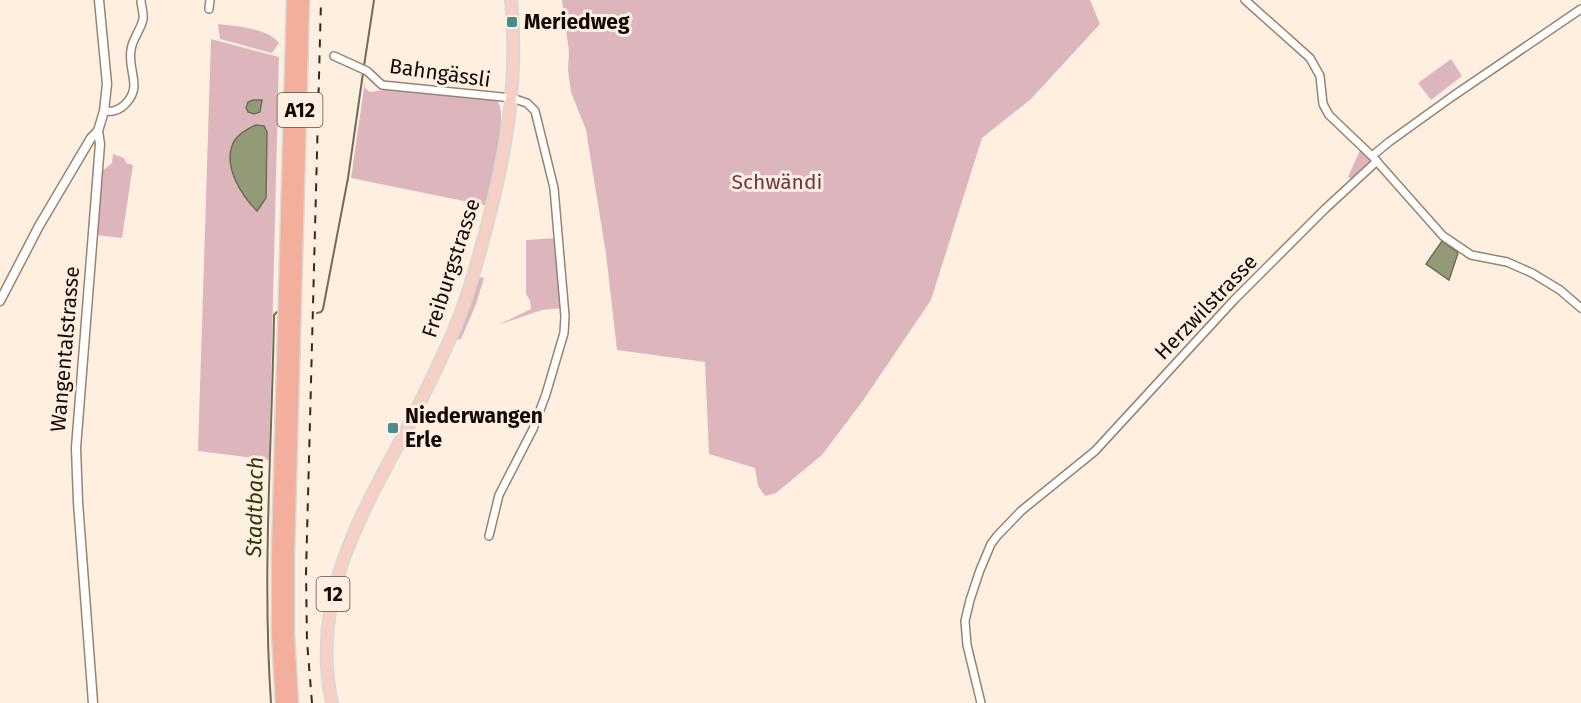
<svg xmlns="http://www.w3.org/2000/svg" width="1581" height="703" viewBox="0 0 1581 703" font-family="'Fira Sans',sans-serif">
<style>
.green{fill:#dcb6bc;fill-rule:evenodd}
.water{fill:#939a78;stroke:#6d6f55;stroke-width:1.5}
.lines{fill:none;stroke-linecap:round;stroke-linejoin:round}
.stream{stroke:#6d6f55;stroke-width:2}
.minor-casing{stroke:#9b836e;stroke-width:10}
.tertiary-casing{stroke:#9b836e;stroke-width:11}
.primary-casing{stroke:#d9d8d7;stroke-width:14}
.motorway-casing{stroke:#d9d8d7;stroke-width:15}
.minor{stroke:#fff;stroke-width:7}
.tertiary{stroke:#fff;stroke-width:8}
.primary{stroke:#f8cfc4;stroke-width:10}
.motorway{stroke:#f3af9c;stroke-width:12}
.rail{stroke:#332922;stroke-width:2;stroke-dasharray:8 8;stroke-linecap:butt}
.poi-dot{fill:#458d8f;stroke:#ffefe1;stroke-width:2}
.labels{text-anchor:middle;stroke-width:6;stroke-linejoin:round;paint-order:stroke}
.shield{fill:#ffefe1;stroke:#5a4f46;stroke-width:1.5}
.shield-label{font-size:20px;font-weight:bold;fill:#130a04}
.poi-label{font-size:21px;font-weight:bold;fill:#130a04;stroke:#ffefe1;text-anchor:start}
.street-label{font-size:21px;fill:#130a04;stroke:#ffefe1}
.park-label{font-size:21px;fill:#6f3743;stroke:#ffefe1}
.water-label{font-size:22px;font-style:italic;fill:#32380d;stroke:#ffefe1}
</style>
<rect width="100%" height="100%" fill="#ffefe1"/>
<g class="green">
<polygon points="562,0 1090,0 1100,24 1031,99 982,138 931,300 862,402 822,455 776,493 765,496 758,486 755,468 709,454 705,362 617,350 606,254 586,130 571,92 568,70 569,52"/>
<path d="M218,24C234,26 269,28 279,43L272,53L220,39Z"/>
<path d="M211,39L279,57L269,460L198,451ZM267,132L257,210C239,192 230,171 232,146Z"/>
<polygon points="1451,59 1462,76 1431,100 1418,83"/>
<path d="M365,81V88L370,92L390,89L493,99L498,102C508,116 491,187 488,206L351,178Z"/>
<polygon points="1361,148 1370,159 1369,163 1351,179 1348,177"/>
<polygon points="113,154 124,158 126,163 133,165 122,238 96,235 101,172 112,163"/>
<polygon points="556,238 562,308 542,310 498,325 531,309 530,301 526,294 526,240"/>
<polygon points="480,277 484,278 476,304 461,339 454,340"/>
</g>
<g class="water">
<polygon points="253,100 262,100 260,112 254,114 248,112 246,108 248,102"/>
<path d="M256,125L264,126L267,132L266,198L257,211C242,196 224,168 232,146C235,136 247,129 256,125Z"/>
<polygon points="1442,241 1458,253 1449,280 1426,264"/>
</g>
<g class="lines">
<g class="stream">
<polyline points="364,66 374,0"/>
<polyline points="317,313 321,312 323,309 348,178 363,73"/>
<path d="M271,703C262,574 272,444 274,315L277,312"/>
</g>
<defs>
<g id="minor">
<polyline points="1245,0 1310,58 1320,76 1323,104 1329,115 1372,156 1443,236 1471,255 1507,262 1532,273 1560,290 1581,308"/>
<polyline points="209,9 210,0"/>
<polyline points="334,56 367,71 382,85 512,98 527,103 535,111 554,188 565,316 564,333 546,394 533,429 499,495 489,536"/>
<path d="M104,111C112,112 116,111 122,107C145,88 127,72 131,50C132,39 141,30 143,19C144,13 141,6 141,0"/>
<polyline points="1372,156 1389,142 1453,96 1581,9"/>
<polyline points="981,703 967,645 965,621 970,600 980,570 991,544 997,536 1021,511 1095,451 1234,300 1325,209 1377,161"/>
</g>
<g id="tertiary">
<polyline points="0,301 39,226 91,138 98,131"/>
<polyline points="93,703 78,502 76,448 100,144 98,131 104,111 107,84 99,0"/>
</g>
<path id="primary" d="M332,703C310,601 358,520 404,434C421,401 438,367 453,332C467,300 476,266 485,233C506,155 519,81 511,0"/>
<g id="motorway">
<polyline points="282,703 278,635 278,553 293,0"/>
<polyline points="292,703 288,635 288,553 303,0"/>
</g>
</defs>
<use href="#minor" class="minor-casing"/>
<use href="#tertiary" class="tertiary-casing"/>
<use href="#primary" class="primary-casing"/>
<use href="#motorway" class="motorway-casing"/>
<use href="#minor" class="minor"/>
<use href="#tertiary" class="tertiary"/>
<use href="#primary" class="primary"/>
<use href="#motorway" class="motorway"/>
<polyline class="rail" points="312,703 307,641 306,573 321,0"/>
</g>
<g class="poi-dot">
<rect x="506" y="16" width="12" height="12" rx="3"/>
<rect x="387" y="422" width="12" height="12" rx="3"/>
</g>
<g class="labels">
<g class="shield">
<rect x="277.5" y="93" width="45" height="34" rx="4.5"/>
<rect x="316.5" y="577" width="33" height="34" rx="4.5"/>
</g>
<g class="shield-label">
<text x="300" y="117">A12</text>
<text x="333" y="601">12</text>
</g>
<g class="poi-label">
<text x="524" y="29">Meriedweg</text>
<text x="405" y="423">Niederwangen<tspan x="405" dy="24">Erle</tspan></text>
</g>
<g class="street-label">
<text transform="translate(440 73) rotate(8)" y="7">Bahngässli</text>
<text transform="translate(451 268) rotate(-72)" y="7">Freiburgstrasse</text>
<text transform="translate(1206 307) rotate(-46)" y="7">Herzwilstrasse</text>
<text transform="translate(65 349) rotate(-85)" y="7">Wangentalstrasse</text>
</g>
<g class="park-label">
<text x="777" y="189">Schwändi</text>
</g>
<g class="water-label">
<text transform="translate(254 507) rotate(-89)" y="8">Stadtbach</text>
</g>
</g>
</svg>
